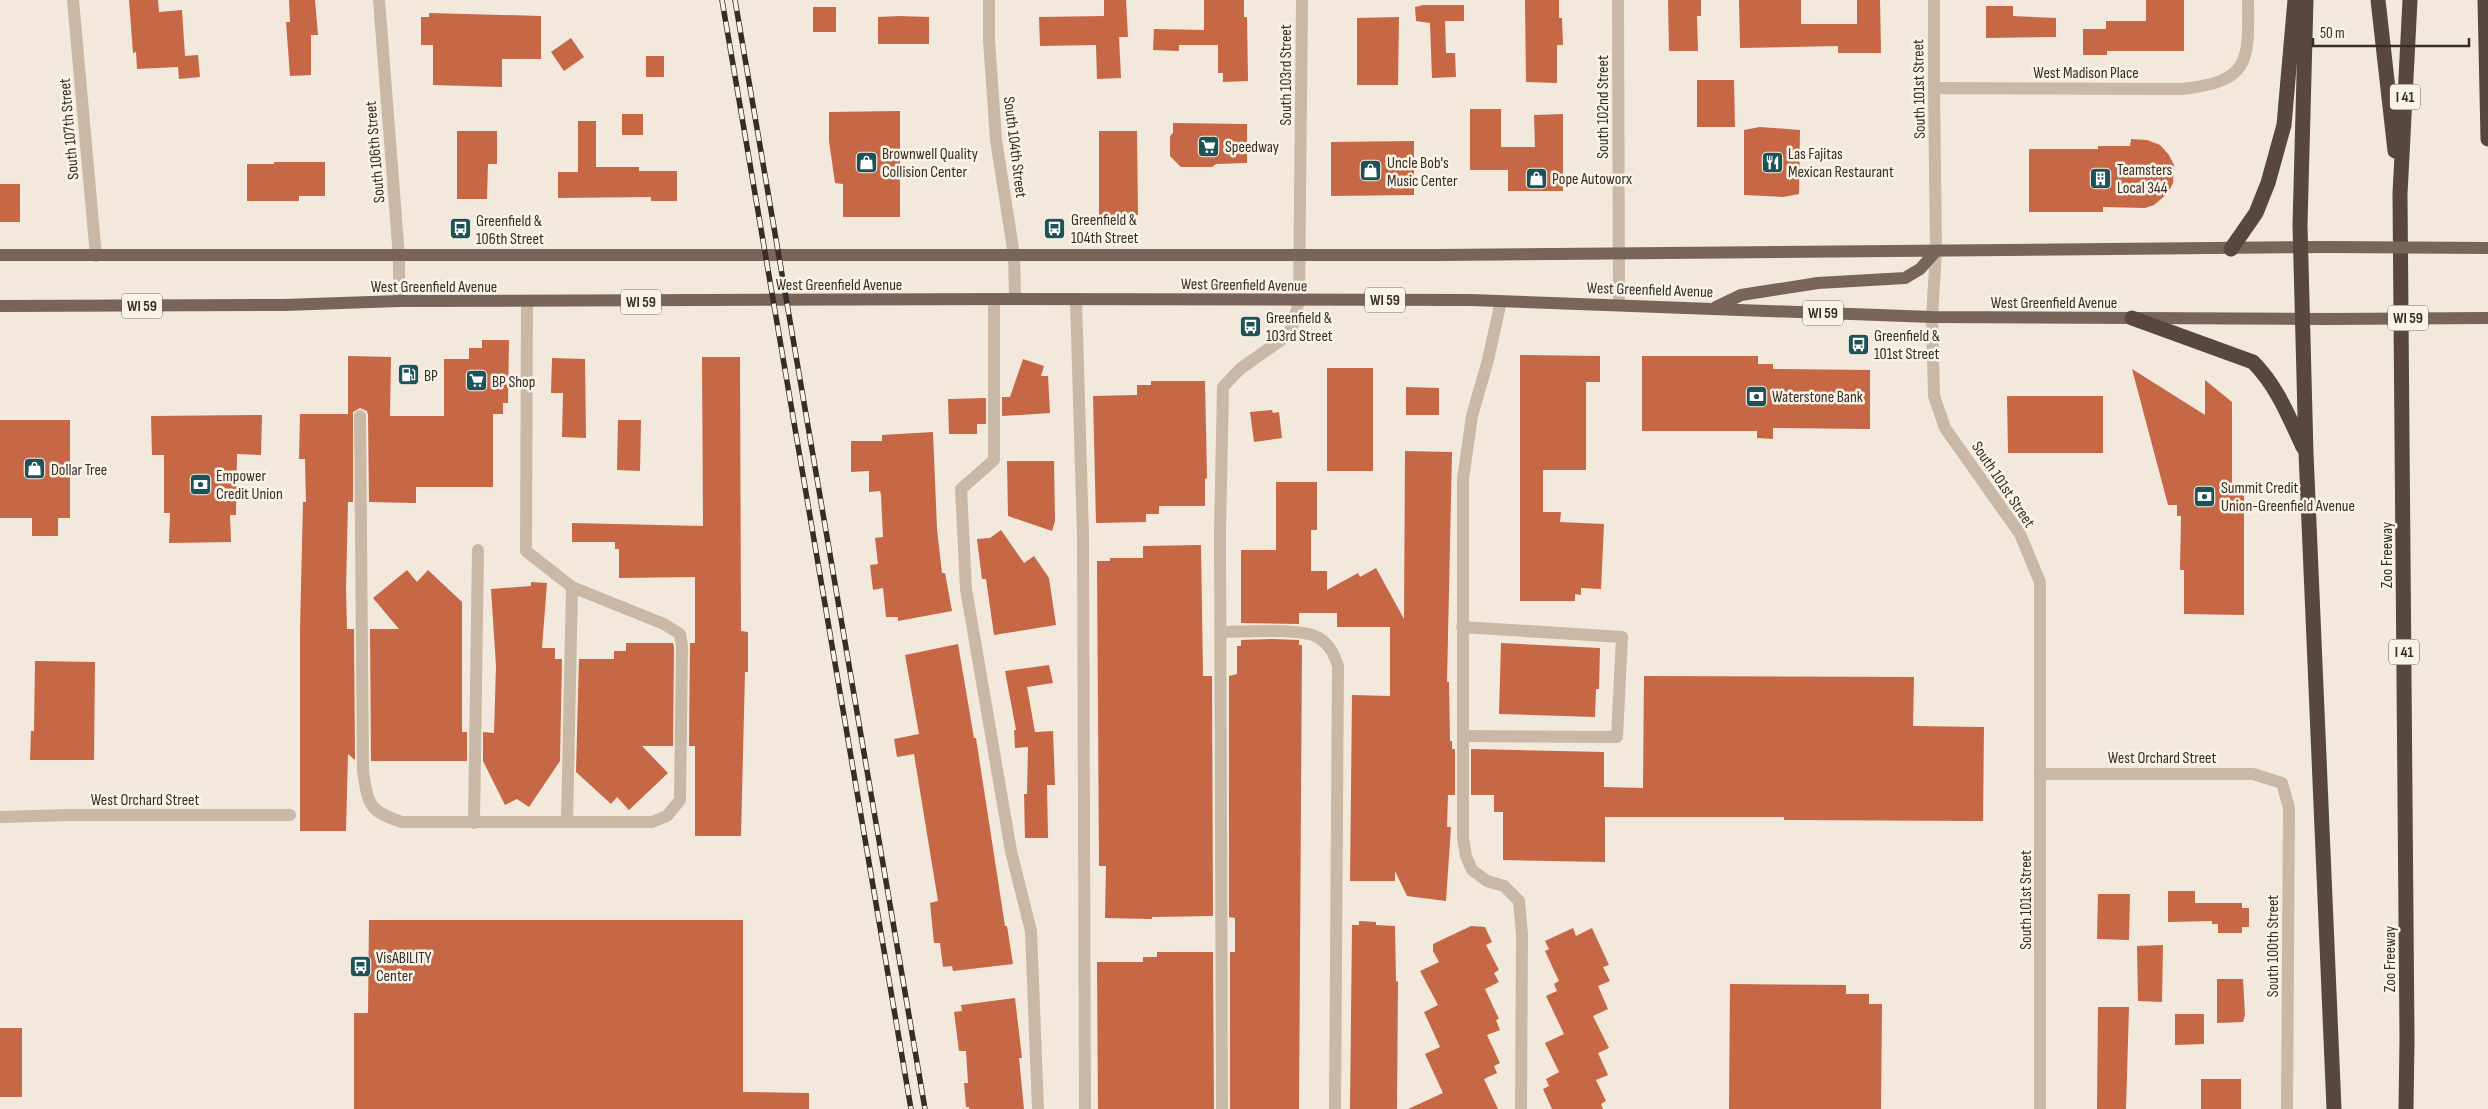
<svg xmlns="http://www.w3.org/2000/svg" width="2488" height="1109" viewBox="0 0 2488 1109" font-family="'Sofia Sans Condensed',sans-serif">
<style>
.building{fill:#c66745}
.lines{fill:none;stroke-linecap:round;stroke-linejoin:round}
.minor{stroke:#cab8a7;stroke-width:12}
.tertiary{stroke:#cab8a7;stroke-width:12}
.primary{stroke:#786459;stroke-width:12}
.motorway{stroke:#57473f;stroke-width:15}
.rail-casing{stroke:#362d28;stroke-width:5.5}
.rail{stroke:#f9f2e7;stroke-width:4;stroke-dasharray:11;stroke-linecap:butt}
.primary-bridge{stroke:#786459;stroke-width:12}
.labels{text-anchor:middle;stroke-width:5;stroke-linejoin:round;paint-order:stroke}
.shield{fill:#f9f2e7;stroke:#706861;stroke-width:1}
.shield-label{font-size:15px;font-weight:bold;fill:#362d28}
.street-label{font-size:16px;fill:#362d28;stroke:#f9f2e7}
.poi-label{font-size:16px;fill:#362d28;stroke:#f9f2e7;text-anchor:start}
</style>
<rect width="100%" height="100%" fill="#f2e8db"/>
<g class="building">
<polygon points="129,0 158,0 159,12 182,10 185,56 198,55 200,77 179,79 178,67 137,69 136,52 133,53"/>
<polygon points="289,0 315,0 318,35 311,35 311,75 290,76 286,22 290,22"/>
<polygon points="1104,0 1126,0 1128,37 1119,37 1121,78 1097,79 1096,45 1040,46 1039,17 1104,16"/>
<polygon points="1204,0 1244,0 1244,17 1247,17 1248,81 1223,82 1223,73 1218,73 1218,45 1179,45 1179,51 1153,50 1154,29 1204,30"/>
<polygon points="1525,0 1559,0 1559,18 1562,18 1563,45 1557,45 1557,83 1526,82"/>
<polygon points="1668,0 1701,0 1701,16 1697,16 1698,51 1669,51"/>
<polygon points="1739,0 1801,0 1801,24 1857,24 1857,0 1880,0 1881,53 1838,53 1838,46 1740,48"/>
<polygon points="2146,0 2184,0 2184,51 2107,51 2107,55 2083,55 2083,29 2106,29 2106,21 2146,21"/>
<polygon points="1423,5 1464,5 1464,21 1445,21 1446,53 1455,53 1456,77 1432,78 1430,23 1416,21 1415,7"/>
<polygon points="1986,6 2013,6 2013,16 2056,18 2056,37 1986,38"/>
<rect x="813" y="7" width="23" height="25"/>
<polygon points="429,13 541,16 541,59 502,59 502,87 433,85 433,45 421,45 421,17 429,17"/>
<polygon points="899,16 929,17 929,44 878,44 878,17"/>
<polygon points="1399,17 1398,85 1357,85 1357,18"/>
<polygon points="571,38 584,57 564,71 551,52"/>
<rect x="646" y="56" width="18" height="21"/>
<polygon points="1697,80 1734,80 1735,127 1697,127"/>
<polygon points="1470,109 1501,109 1501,147 1535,147 1534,115 1563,114 1563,191 1508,191 1508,170 1470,170"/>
<polygon points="900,111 900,217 843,217 843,184 835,183 829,141 829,112"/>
<rect x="622" y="114" width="21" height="21"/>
<polygon points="578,121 596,121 596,167 639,167 639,171 677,171 677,201 651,201 651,197 558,198 558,172 578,172"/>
<polygon points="1173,123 1247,124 1247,163 1216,164 1212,167 1181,167 1170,156 1170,136 1173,133"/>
<polygon points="1760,127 1800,130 1799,194 1783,197 1744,195 1744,130"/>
<polygon points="457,131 497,131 497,164 488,164 487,199 457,199"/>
<polygon points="1099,131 1137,131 1138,215 1099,216"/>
<polygon points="2131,139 2147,140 2160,145 2169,155 2174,165 2173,183 2168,193 2154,205 2145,208 2103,207 2103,212 2029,212 2029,149 2098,149 2098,146 2130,146"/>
<polygon points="1414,141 1414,195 1331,196 1331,142"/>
<polygon points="274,162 325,162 325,196 299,196 299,201 247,201 247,164 274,164"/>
<rect x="0" y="184" width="20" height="38"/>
<polygon points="482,340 509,340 508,403 503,403 503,414 493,414 493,487 416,487 416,503 369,502 368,415 367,411 360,408 353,412 353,502 348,502 346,590 347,629 354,629 355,760 348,754 346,831 300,831 300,629 303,502 306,502 305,459 299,459 300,414 348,414 348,356 391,357 390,416 444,416 444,359 469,359 469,348 482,348"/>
<polygon points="1520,355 1600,356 1600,382 1586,382 1586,470 1543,470 1543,512 1561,512 1560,522 1604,524 1601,589 1581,588 1581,595 1575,594 1575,601 1520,601"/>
<polygon points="1642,356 1758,356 1758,364 1773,364 1773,369 1870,370 1870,429 1773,428 1773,439 1757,438 1757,431 1642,431"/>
<polygon points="702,357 740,357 741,631 748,632 748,672 745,672 741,836 695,836 695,746 689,746 690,643 695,643 695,577 619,578 619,549 615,549 615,542 572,542 572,523 703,526"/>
<polygon points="552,358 585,359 586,438 562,437 563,393 551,393"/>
<polygon points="1023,359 1044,366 1041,376 1048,376 1050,413 1002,416 1002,397 1010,397"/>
<rect x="1327" y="368" width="46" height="103"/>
<polygon points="2132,369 2205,415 2205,380 2232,402 2232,486 2244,487 2244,615 2184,614 2184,570 2180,570 2181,516 2177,516 2177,505 2168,505"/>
<polygon points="1151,381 1205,381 1207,478 1205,479 1205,506 1159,506 1159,514 1146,514 1146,522 1096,523 1093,396 1137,395 1137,385 1151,385"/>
<polygon points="1406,387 1439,388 1439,415 1406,415"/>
<polygon points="2007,396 2103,396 2103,453 2008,453"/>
<polygon points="986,398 986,424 977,424 977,434 949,434 948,399"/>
<polygon points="1272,410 1273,413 1279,412 1282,438 1254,442 1250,412"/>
<polygon points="262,415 261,455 237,454 236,515 230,515 231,542 169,543 170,513 164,513 164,455 152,455 151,416"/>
<polygon points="0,420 70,420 70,518 58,518 58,536 32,536 32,518 0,518"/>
<polygon points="618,420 641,420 640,471 617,470"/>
<polygon points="933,432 937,529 942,573 945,573 952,611 898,621 898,617 886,617 883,588 873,590 870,565 878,564 875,538 883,537 881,495 880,491 869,492 869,471 851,472 851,441 882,441 882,435"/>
<polygon points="1405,451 1452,452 1447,682 1449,682 1450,741 1452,741 1452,749 1455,749 1455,795 1448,795 1447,827 1451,827 1446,901 1407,896 1395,871 1395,881 1350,881 1352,695 1390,696 1390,627 1337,627 1337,613 1299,613 1299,624 1241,623 1241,550 1276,550 1276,482 1317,482 1317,530 1311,530 1311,571 1327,571 1327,590 1358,573 1360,577 1376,568 1404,619"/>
<polygon points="1007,461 1054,461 1055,521 1052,531 1008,516"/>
<polygon points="1001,530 1024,563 1034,556 1049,578 1056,625 994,635 986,579 982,579 977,539 990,538"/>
<polygon points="1201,545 1203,676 1212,676 1213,916 1152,917 1152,919 1105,918 1106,866 1099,866 1097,561 1110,561 1110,558 1143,558 1143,546"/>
<polygon points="407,570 417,582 428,570 462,602 462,732 467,732 467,761 371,761 370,629 399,629 373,598"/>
<polygon points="531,582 547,583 542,648 555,648 555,659 562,659 560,761 529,807 517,799 505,805 483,761 483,732 494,733 496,666 491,589 531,586"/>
<polygon points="1272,639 1299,640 1299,645 1302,645 1299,1109 1230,1109 1230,952 1235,952 1235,918 1229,917 1229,676 1237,674 1237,646 1241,646 1241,640"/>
<polygon points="626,643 673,643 674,647 673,746 642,746 668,773 629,810 617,797 611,804 576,772 579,659 614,659 614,651 626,651"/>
<polygon points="1501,643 1600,648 1599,689 1596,689 1595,717 1499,714"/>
<polygon points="958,644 974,738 976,738 1005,926 1007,926 1013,964 953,971 952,966 943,967 940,943 934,943 930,903 938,901 914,754 897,757 894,739 919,734 905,655"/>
<polygon points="35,661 95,662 94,760 30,760 31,731 34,731"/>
<polygon points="1049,665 1053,683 1027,687 1035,732 1053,731 1055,785 1047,785 1048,838 1025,838 1024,794 1027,794 1028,747 1015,748 1014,730 1016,730 1005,671"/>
<polygon points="1644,676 1914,677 1913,726 1984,727 1983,821 1784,820 1784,817 1605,817 1605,862 1503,860 1503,812 1494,812 1494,795 1471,795 1471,749 1604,752 1604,787 1643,788"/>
<polygon points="2168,891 2195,891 2195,903 2242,903 2242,908 2249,908 2249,927 2242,927 2242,933 2218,933 2218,924 2212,924 2212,921 2168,922"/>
<polygon points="2098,894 2130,894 2129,940 2097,939"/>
<polygon points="369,920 743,920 743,1092 809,1093 809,1109 354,1109 354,1013 368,1013"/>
<polygon points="1359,921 1376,922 1376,925 1395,926 1396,982 1398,981 1397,1109 1350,1109 1352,925 1359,925"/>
<polygon points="1471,926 1485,927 1492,942 1486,945 1499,970 1494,973 1499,982 1485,989 1499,1019 1496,1020 1500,1030 1487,1035 1500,1063 1494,1066 1497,1073 1484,1079 1498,1109 1408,1109 1443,1093 1425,1054 1440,1047 1424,1012 1438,1005 1420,971 1439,962 1433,951 1433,944"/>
<polygon points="1573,928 1576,936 1592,928 1609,965 1603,967 1610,981 1598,986 1608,1009 1593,1016 1609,1048 1598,1053 1608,1075 1596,1080 1606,1101 1601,1104 1603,1109 1552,1109 1543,1089 1549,1086 1546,1079 1559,1072 1545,1043 1564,1034 1546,996 1557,991 1554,984 1559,981 1545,951 1549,949 1545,941"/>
<polygon points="2163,945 2162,1002 2138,1001 2137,946"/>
<polygon points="1157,952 1213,952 1214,1109 1098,1109 1097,962 1143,962 1143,957 1157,957"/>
<polygon points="2217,979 2243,979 2245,1015 2243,1022 2217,1023"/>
<polygon points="1730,984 1846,985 1846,994 1869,994 1869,1004 1882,1004 1881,1109 1729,1109"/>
<polygon points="1015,998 1022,1058 1019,1058 1024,1109 969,1109 969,1107 966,1107 964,1083 968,1083 966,1051 959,1051 954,1012 962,1011 961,1005"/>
<polygon points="2098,1007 2129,1007 2126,1109 2097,1109"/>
<polygon points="2175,1014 2204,1014 2204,1044 2175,1045"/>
<rect x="0" y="1028" width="22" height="69"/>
<rect x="2201" y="1079" width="40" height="30"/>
</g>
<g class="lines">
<g class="minor">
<polyline points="73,0 96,256"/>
<polyline points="379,0 399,257 399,301"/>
<polyline points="989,0 989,40 996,140 1014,255 1015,299"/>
<polyline points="1618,0 1619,304"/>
<polyline points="1934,0 1934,88"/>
<polyline points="994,299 994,460 961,489 966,589 1011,851 1031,931 1038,1109"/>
<polyline points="1076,299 1083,536 1085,1109"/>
<polyline points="1501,301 1488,360 1472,416 1463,479 1463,838 1466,856 1472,870 1487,881 1504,886 1519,901 1522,935 1521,1109"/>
<polyline points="1932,317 1934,396 1945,428 2020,534 2040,582 2040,1109"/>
<path d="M360,416L363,771C368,804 369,812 402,822H652L667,816L680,800L682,646L680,634L664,624L572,587L526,551L527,302"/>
<polyline points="1462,627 1622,637 1617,737 1463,736"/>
<path d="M1220,632C1241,632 1304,627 1319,638C1330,645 1334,654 1338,666L1335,1109"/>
<polyline points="2041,774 2253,774 2282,783 2289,808 2287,1109"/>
<polyline points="0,817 70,815 290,815"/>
<polyline points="567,822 572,587"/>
<polyline points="474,823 478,550"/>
<polyline points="1222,1109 1220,532 1223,387 1240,369 1284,338 1292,328 1299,301 1302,0"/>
</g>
<path class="tertiary" d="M1932,317L1936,251L1934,88L2181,89C2250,82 2249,62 2248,0"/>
<g class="primary">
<polyline points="0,255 1440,255 2327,247"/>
<polyline points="0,306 284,305 399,301 1015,299 1470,300 1932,317 2327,319"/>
<polyline points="1716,307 1741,295 1818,283 1905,278 1920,269 1936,251"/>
</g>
<g class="motorway">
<polyline points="2306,0 2300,225 2306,453 2334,1109"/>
<polyline points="2378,0 2395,151"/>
<polyline points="2485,0 2488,139"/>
<polyline points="2231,249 2256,213 2268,183 2284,125 2295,0"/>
<path d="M2132,318L2253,362C2277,386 2289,417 2303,447"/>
<polyline points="2406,1109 2407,1039 2400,194 2410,0"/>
</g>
<defs>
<g id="rail">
<polyline points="722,0 911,1109"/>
<polyline points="735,0 925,1109"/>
</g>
</defs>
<use href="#rail" class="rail-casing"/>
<use href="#rail" class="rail"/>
<g class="primary-bridge">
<polyline points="2327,247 2488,248"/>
<polyline points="2327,319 2488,318"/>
</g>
</g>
<defs>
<symbol id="supermarket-square" viewBox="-11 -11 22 22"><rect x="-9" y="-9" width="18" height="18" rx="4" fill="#1d5358" stroke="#f9f2e7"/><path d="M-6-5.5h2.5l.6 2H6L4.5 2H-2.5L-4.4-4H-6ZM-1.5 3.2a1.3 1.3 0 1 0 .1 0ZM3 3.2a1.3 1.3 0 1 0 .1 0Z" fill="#fff"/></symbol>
<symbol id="shop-square" viewBox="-11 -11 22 22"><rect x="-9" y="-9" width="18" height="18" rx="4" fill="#1d5358" stroke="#f9f2e7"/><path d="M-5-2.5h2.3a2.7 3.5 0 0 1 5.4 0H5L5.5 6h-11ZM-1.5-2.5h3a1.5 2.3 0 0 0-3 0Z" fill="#fff"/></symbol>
<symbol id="restaurant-square" viewBox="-11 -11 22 22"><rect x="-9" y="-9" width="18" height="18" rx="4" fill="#1d5358" stroke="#f9f2e7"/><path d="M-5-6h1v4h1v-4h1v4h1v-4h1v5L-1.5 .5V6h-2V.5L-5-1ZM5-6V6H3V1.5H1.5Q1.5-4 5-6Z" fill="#fff"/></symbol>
<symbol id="building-square" viewBox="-11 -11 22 22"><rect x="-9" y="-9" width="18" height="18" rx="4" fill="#1d5358" stroke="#f9f2e7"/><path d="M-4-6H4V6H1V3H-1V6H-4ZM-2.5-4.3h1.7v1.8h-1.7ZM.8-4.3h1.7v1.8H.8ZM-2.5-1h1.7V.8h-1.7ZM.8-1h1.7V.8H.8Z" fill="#fff"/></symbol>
<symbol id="bus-square" viewBox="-11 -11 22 22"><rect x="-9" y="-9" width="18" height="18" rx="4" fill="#1d5358" stroke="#f9f2e7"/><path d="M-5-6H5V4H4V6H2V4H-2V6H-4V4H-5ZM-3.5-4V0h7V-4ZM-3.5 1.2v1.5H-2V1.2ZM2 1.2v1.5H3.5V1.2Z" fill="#fff"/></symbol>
<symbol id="fuel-square" viewBox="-11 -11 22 22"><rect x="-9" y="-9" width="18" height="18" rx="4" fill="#1d5358" stroke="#f9f2e7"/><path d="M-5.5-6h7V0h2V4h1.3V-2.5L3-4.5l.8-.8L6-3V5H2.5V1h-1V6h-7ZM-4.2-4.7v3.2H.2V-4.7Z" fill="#fff"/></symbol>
<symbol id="bank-square" viewBox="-11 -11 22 22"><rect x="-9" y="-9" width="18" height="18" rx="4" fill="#1d5358" stroke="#f9f2e7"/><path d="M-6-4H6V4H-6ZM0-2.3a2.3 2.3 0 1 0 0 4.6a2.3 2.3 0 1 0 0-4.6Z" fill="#fff"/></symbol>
</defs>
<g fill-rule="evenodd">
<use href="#supermarket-square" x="1196" y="134" width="25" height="25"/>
<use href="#shop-square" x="854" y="150" width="25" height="25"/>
<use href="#restaurant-square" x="1760" y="150" width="25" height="25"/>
<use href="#shop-square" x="1358" y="158" width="25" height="25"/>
<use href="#shop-square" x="1524" y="166" width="25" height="25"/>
<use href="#building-square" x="2088" y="166" width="25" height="25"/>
<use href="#bus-square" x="1042" y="216" width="25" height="25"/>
<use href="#bus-square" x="448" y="216" width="25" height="25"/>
<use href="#bus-square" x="1238" y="314" width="25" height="25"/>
<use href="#bus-square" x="1846" y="332" width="25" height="25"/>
<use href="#fuel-square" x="396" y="362" width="25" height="25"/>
<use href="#supermarket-square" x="464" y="368" width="25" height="25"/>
<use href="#bank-square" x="1744" y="384" width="25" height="25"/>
<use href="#shop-square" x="22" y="456" width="25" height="25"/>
<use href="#bank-square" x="188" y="472" width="25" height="25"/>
<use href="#bank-square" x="2192" y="484" width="25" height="25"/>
<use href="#bus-square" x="348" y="954" width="25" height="25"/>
</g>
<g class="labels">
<g class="shield">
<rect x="2390" y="84.5" width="30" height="25" rx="4"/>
<rect x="1365" y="287.5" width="40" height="25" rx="4"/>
<rect x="621" y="289.5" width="40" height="25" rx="4"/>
<rect x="122" y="293.5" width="40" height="25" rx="4"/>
<rect x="1803" y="300.5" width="40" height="25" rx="4"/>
<rect x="2388" y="305.5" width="40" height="25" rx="4"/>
<rect x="2389" y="639.5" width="30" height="25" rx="4"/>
</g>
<g class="shield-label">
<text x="2405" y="102">I 41</text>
<text x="1385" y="305">WI 59</text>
<text x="641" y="307">WI 59</text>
<text x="142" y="311">WI 59</text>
<text x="1823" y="318">WI 59</text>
<text x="2408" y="323">WI 59</text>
<text x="2404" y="657">I 41</text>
</g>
<g class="street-label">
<text x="2086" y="78">West Madison Place</text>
<text transform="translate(1285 75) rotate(-90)" y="6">South 103rd Street</text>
<text transform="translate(1918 89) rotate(-91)" y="6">South 101st Street</text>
<text transform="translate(1602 107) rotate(-90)" y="6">South 102nd Street</text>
<text transform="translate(68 129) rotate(-95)" y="6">South 107th Street</text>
<text transform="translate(1016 147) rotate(83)" y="6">South 104th Street</text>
<text transform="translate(374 152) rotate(-95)" y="6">South 106th Street</text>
<text x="839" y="290">West Greenfield Avenue</text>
<text transform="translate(1244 284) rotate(1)" y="6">West Greenfield Avenue</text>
<text x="434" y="292">West Greenfield Avenue</text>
<text transform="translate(1650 289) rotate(2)" y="6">West Greenfield Avenue</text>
<text x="2054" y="308">West Greenfield Avenue</text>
<text transform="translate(2004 484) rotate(56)" y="6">South 101st Street</text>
<text transform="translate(2386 555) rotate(-90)" y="6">Zoo Freeway</text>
<text x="2162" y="763">West Orchard Street</text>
<text x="145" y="805">West Orchard Street</text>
<text transform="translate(2025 900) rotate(-90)" y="6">South 101st Street</text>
<text transform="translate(2272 946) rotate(-90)" y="6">South 100th Street</text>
<text transform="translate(2389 959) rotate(-90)" y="6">Zoo Freeway</text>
</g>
<g class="poi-label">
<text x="1225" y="152">Speedway</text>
<text x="882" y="159">Brownwell Quality<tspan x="882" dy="18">Collision Center</tspan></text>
<text x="1788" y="159">Las Fajitas<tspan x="1788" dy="18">Mexican Restaurant</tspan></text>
<text x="1387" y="168">Uncle Bob's<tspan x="1387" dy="18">Music Center</tspan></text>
<text x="2117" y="175">Teamsters<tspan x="2117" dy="18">Local 344</tspan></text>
<text x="1552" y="184">Pope Autoworx</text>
<text x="1071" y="225">Greenfield &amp;<tspan x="1071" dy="18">104th Street</tspan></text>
<text x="476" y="226">Greenfield &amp;<tspan x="476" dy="18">106th Street</tspan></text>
<text x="1266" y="323">Greenfield &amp;<tspan x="1266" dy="18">103rd Street</tspan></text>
<text x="1874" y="341">Greenfield &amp;<tspan x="1874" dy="18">101st Street</tspan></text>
<text x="424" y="381">BP</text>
<text x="492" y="387">BP Shop</text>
<text x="1772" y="402">Waterstone Bank</text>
<text x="51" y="475">Dollar Tree</text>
<text x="216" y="481">Empower<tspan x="216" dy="18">Credit Union</tspan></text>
<text x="2221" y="493">Summit Credit<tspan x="2221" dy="18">Union-Greenfield Avenue</tspan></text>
<text x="376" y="963">VisABILITY<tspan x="376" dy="18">Center</tspan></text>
</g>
</g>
<path d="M2313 38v8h156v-8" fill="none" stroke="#362d28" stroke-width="2.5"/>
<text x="2320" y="38" font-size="15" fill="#362d28" stroke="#f9f2e7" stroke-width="4" paint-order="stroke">50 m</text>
</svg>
